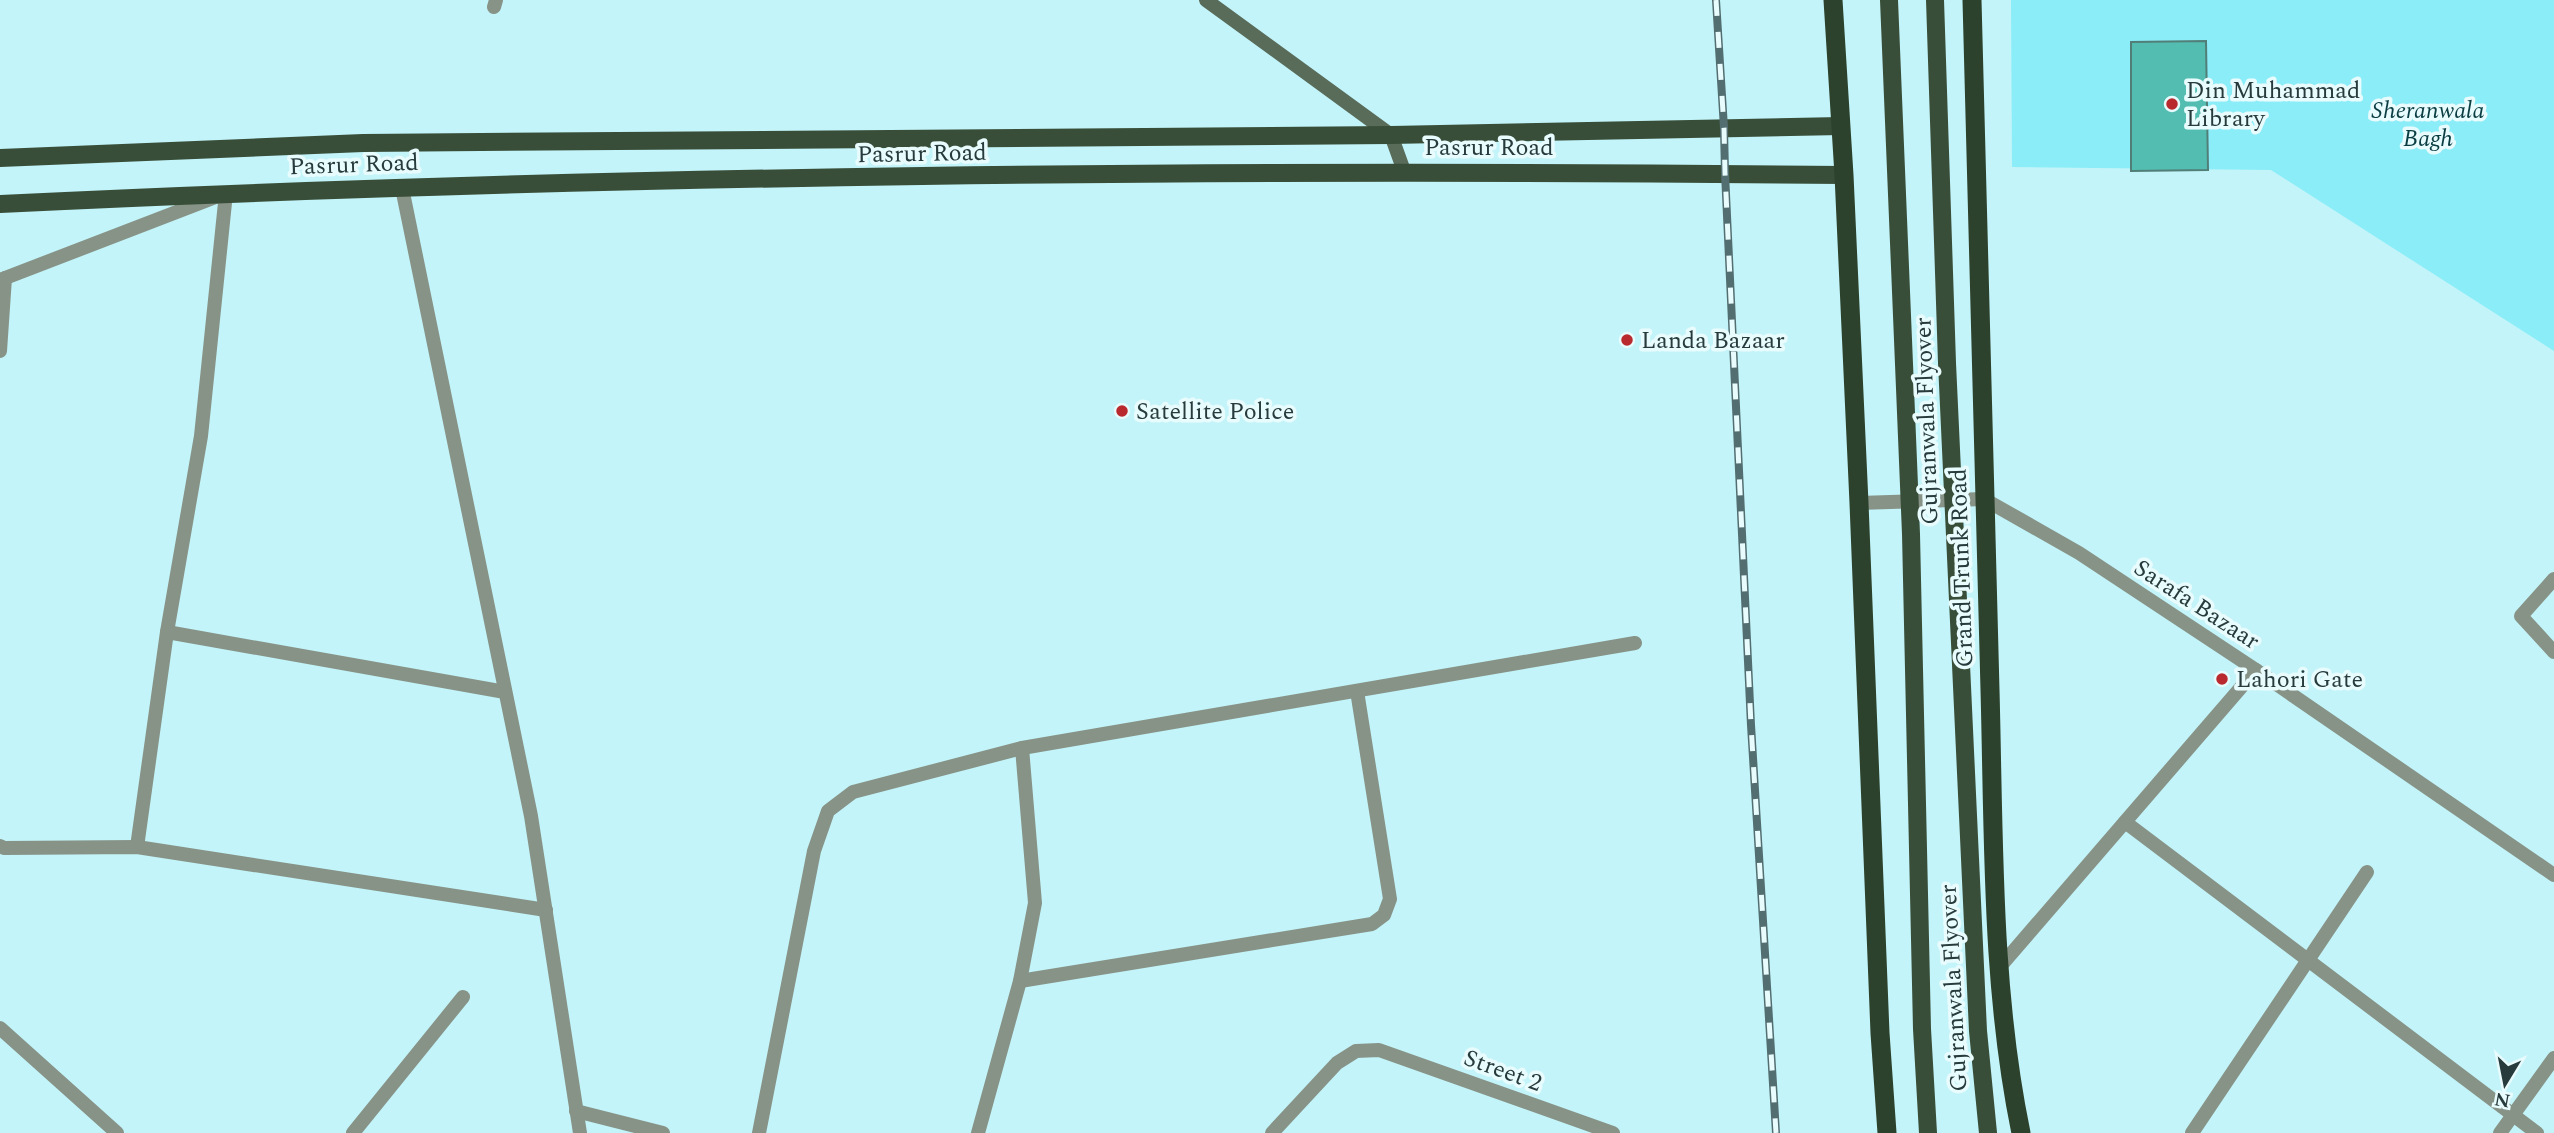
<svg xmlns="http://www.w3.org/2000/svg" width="2554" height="1133" viewBox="0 0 2554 1133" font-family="Spectral,serif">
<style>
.green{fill:#8aedf8}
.building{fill:#54bdb1;stroke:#517e77;stroke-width:2}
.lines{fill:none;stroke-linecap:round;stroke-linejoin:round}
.service{stroke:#879387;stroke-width:14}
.minor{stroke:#879387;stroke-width:14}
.secondary{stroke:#596b59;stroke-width:14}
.primary{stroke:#394e39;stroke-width:18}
.trunk{stroke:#2c422c;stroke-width:19}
.rail-casing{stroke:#536e71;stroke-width:8}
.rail{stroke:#e8fbfd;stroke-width:5;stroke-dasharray:16;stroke-linecap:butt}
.primary-bridge{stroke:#394e39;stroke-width:18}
.poi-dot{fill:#b92a2e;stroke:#e8fbfd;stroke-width:2.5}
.labels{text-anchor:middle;stroke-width:7;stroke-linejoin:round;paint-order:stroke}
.poi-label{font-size:24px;fill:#273a3c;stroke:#e8fbfd;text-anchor:start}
.park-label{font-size:24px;font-style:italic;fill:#0b3e43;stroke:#e8fbfd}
.street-label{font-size:24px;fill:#273a3c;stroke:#e8fbfd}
</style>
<rect width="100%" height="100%" fill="#c3f4f9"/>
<polygon class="green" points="2011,0 2554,0 2554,351 2271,170 2012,167"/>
<polygon class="building" points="2206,41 2208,170 2131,171 2131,42"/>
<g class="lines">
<g class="service">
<polyline points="494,7 496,0"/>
<polyline points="2125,822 2537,1133"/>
<polyline points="2192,1133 2367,872"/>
</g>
<g class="minor">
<polyline points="402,188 531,816 580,1133"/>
<polyline points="0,280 226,193 201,436 167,632 137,847"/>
<polyline points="0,351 5,278"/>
<polyline points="1859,503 1984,499 2079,553 2256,670 2554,875"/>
<polyline points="2554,579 2521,616 2554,652"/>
<polyline points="167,632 505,692"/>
<polyline points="0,846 4,848 137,847 546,910"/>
<polyline points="1998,969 2256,670"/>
<polyline points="1020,981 1372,924 1384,915 1390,899 1357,691"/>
<polyline points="0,1028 117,1133"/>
<polyline points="576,1111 663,1133"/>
<polyline points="353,1133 463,997"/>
<polyline points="759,1133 814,851 828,811 853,792 1022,748 1635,643"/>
<polyline points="978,1133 1020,981 1035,903 1022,748"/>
<polyline points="1272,1133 1337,1063 1356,1051 1379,1050 1613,1133"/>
<polyline points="2500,1133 2554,1058"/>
</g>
<polyline class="secondary" points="1206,0 1391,135 1404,171"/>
<g class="primary">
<polyline points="0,158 363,143 1391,135 1841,126"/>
<path d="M0,204C614,174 1230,169 1844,175"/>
</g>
<g class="trunk">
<polyline points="1833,0 1844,175 1859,503 1880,1033 1887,1133"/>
<path d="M1972,0C1977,230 1982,460 1990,690C1994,838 1991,988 2021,1133"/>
</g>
<defs>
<polyline id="rail" points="1716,0 1724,128 1725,173 1751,725 1776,1133"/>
</defs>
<use href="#rail" class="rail-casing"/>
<use href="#rail" class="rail"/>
<g class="primary-bridge">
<polyline points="1889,0 1911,534 1922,1029 1928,1133"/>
<polyline points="1935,0 1947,363 1978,1031 1988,1133"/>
</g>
</g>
<g class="poi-dot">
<circle cx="2172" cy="104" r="7"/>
<circle cx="1627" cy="340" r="7"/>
<circle cx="1122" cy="411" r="7"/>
<circle cx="2222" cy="679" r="7"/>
</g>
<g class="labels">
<g class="poi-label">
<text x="2186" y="98">Din Muhammad<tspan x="2186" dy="28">Library</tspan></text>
<text x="1641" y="348">Landa Bazaar</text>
<text x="1136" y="419">Satellite Police</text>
<text x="2236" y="687">Lahori Gate</text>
</g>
<g class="park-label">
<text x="2428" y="118">Sheranwala<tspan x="2428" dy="28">Bagh</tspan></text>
</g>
<g class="street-label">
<text x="1489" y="155">Pasrur Road</text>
<text transform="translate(922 153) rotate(-1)" y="8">Pasrur Road</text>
<text transform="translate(354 164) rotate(-2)" y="8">Pasrur Road</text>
<text transform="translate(1926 421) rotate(-92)" y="8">Gujranwala Flyover</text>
<text transform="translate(1961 568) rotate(-92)" y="8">Grand Trunk Road</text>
<text transform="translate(2197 604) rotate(33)" y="8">Sarafa Bazaar</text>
<text transform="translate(1953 988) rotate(-93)" y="8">Gujranwala Flyover</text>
<text transform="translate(1503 1070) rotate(20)" y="8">Street 2</text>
</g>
</g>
<g transform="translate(2505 1084) rotate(190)" stroke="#e8fbfd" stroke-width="5" paint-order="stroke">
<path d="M0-5L12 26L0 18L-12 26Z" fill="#273a3c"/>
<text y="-10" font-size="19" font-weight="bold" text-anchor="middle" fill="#273a3c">N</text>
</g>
</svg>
